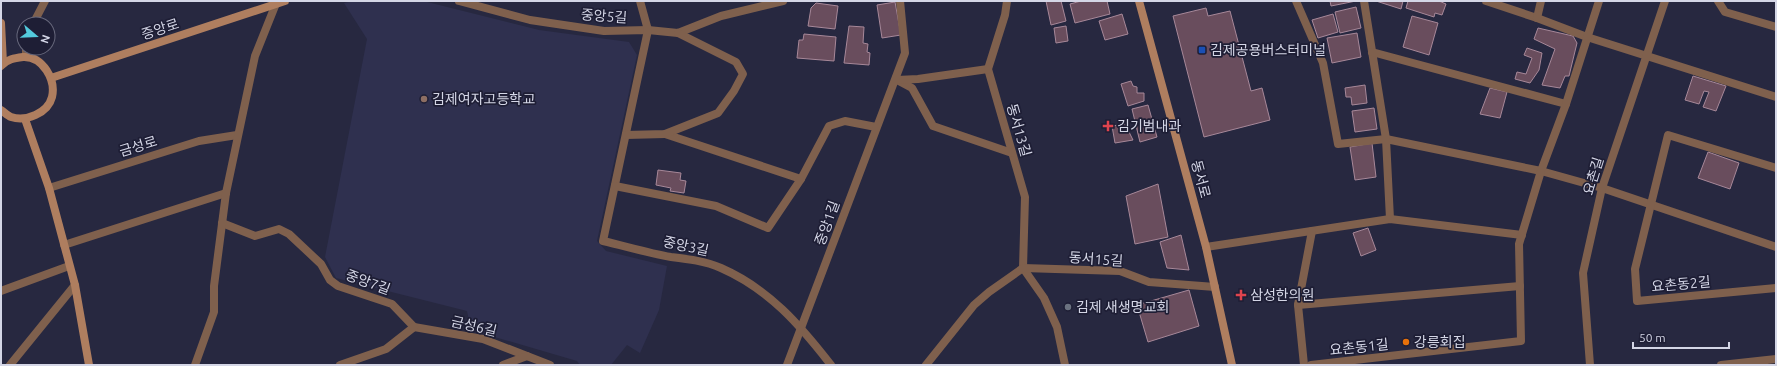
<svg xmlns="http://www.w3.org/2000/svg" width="1777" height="366" viewBox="0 0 1777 366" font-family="Ubuntu,'Noto Sans KR',sans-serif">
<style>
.built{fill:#2f304f}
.building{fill:#694d5d;stroke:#a78899}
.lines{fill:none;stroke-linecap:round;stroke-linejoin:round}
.street{stroke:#7f604d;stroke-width:8}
.secondary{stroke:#af7e5f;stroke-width:8}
.transit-dot{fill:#1a4fb4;stroke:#1e1e35;stroke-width:1.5}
.education-dot{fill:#8d6e63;stroke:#1e1e35;stroke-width:1.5}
.health-dot{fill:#e0444e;stroke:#1e1e35;stroke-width:1.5}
.worship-dot{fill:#6b7280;stroke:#1e1e35;stroke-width:1.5}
.food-dot{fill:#e8710a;stroke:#1e1e35;stroke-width:1.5}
.labels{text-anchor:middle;stroke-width:3.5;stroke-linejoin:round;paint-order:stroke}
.street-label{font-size:14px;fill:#d4d6e6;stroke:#1e1e35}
.poi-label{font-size:14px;fill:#d4d6e6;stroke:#1e1e35;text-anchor:start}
</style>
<rect width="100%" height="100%" fill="#272840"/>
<polygon class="built" points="353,1 423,1 539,30 629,42 637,55 597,241 606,251 667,266 659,310 640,353 627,345 611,365 580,365 577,361 471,330 467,311 336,278 325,257 367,39 344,3"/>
<g class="building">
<polygon points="1046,1 1061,1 1066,21 1051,25"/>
<polygon points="1081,1 1107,1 1110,14 1075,23 1070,4"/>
<polygon points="1330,1 1356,1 1331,6"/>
<polygon points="1376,1 1403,1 1401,9"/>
<polygon points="1408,1 1439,1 1446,4 1442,15 1435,13 1434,17 1406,8"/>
<polygon points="895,2 901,35 882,38 877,5"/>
<polygon points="816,3 838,6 835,29 808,26 811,8"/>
<polygon points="1356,7 1361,28 1340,33 1335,12"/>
<polygon points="1206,8 1208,16 1230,11 1251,91 1262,88 1270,120 1204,137 1173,16"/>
<polygon points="1122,14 1128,34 1105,40 1099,21"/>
<polygon points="1333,14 1338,32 1318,38 1312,20"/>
<polygon points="1412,16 1438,23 1429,55 1403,47"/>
<polygon points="849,26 864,27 863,43 868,44 867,52 870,53 869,65 844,63"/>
<polygon points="1066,26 1068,41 1056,43 1054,28"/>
<polygon points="1538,28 1573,36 1577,43 1569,76 1565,76 1560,88 1542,85 1555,49 1534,39"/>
<polygon points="1357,33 1361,57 1332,63 1327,38"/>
<polygon points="804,34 836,37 834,61 797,58 799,40 803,40"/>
<polygon points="1527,48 1542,53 1539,70 1530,83 1515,79 1517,72 1526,74 1532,58 1524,55"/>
<polygon points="1693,76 1726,86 1716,111 1703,107 1709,92 1704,91 1699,104 1685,100"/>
<polygon points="1131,81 1133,86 1137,87 1137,93 1144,93 1144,101 1128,106 1121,84"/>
<polygon points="1365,85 1367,103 1352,105 1351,97 1346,97 1345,88"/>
<polygon points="1490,88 1507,92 1500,118 1480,114"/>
<polygon points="1148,105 1157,137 1140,142 1132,109"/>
<polygon points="1374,108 1377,129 1355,132 1352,111"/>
<polygon points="1125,124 1133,140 1115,143 1112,126"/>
<polygon points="1372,143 1376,177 1355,180 1350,147"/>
<polygon points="1708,152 1739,163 1730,189 1698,178"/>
<polygon points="658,170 681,173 680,180 686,181 684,193 670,191 671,188 656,185"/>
<polygon points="1158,184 1168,237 1135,244 1126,196"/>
<polygon points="1368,228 1376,250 1361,256 1353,233"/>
<polygon points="1181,235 1189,270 1167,268 1160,242"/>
<polygon points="1189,290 1199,326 1148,342 1137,305"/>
</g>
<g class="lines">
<g class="street">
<polyline points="459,1 530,20 604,31 648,30 678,33 721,16 783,1"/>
<path d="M640,1L648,30L603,241C625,246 648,253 671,257C688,259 705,261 721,268C769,289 800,325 831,365"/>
<polyline points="1007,1 1005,15 988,69 1025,197 1023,268 1044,298 1057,327 1065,365"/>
<polyline points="1296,1 1323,63 1338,144 1386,139 1541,171 1602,188 1776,247"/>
<polyline points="1364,1 1386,139 1390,219"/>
<polyline points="1486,1 1537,18 1587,37 1776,97"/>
<polyline points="1718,1 1725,12 1776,27"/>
<polyline points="1537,18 1541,1"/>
<polyline points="33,24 45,1"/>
<polyline points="26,48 26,57"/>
<polyline points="1372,52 1566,104"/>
<polyline points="897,80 912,88 933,126 1012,153"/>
<polyline points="897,80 918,79 988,69"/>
<polyline points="665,134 801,179"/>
<polyline points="626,135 665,134 718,113 734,91 743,74 736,62 678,33"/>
<polyline points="1776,168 1668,135 1635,269 1637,301 1776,288"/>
<polyline points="615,186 716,206 768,228 801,179 829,126 845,121 876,127"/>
<polyline points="49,188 199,141 237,135"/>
<polyline points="222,223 255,236 279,229 289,234 321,264 330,280 338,286 392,304 414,327"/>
<polyline points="64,245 226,193"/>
<polyline points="1206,247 1390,219 1522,235"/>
<polyline points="1,291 69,266"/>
<polyline points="1298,305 1520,286"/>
<polyline points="414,327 483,339 527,356"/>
<polyline points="10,365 75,285"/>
<polyline points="195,365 214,312 214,286 226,193 255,56 277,1"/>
<polyline points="340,365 386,349 414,327"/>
<polyline points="503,365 527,356 550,365"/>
<polyline points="787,365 905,53 900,1"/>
<polyline points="926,365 974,305 989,292 1023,268 1120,271 1149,282 1215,287"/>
<polyline points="1304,365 1298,305 1312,231"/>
<polyline points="1311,365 1521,341 1519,244 1541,171 1566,104 1599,1"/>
<polyline points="1590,365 1583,273 1602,188 1665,1"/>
<polyline points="1721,365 1776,359"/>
</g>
<g class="secondary">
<polyline points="1139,1 1206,247 1232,365"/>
<polyline points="1,23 3,63"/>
<path d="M1,66C7,59 15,58 23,57C43,56 56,80 52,97C48,113 26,122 11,117C8,116 4,112 1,110"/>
<polyline points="51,78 285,1"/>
<polyline points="25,119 49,188 75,285 89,365"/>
</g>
</g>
<rect class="transit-dot" x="1198" y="46" width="8" height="8" rx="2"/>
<circle class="education-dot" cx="424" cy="99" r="4"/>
<g class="health-dot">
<path d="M1106 120h4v4h4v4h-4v4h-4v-4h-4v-4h4z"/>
<path d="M1239 289h4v4h4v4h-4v4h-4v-4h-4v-4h4z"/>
</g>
<circle class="worship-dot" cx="1068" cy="307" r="4"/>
<circle class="food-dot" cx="1406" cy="342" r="4"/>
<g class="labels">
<g class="street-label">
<text transform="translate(604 16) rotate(4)" y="5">중앙5길</text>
<text transform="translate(160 29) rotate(-18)" y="5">중앙로</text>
<text transform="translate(1019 130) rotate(74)" y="5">동서13길</text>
<text transform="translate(138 146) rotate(-17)" y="5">금성로</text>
<text transform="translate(1593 176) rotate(-73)" y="5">요촌길</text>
<text transform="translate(1201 179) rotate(75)" y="5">동서로</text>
<text transform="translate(827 223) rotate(-70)" y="5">중앙1길</text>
<text transform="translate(686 246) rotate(12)" y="5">중앙3길</text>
<text transform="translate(1096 259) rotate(4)" y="5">동서15길</text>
<text transform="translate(368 282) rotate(20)" y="5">중앙7길</text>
<text transform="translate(1681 284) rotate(-5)" y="5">요촌동2길</text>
<text transform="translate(474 326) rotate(13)" y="5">금성6길</text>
<text transform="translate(1359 347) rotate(-6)" y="5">요촌동1길</text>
</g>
<g class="poi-label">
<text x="1210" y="55">김제공용버스터미널</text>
<text x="432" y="104">김제여자고등학교</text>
<text x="1117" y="131">김기범내과</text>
<text x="1250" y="300">삼성한의원</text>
<text x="1076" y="312">김제 새생명교회</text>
<text x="1414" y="347">강릉회집</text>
</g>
</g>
<rect width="1777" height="366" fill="none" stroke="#d4d6e6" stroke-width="4"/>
<g transform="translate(36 36) rotate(109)"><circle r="19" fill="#1e1e35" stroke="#67687c"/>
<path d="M0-3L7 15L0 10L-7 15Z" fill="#53cadc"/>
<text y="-6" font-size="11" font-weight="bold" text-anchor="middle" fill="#d4d6e6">N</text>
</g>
<path d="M1633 342v6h96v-6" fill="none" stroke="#d4d6e6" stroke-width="2"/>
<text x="1639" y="342" font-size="12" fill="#d4d6e6" stroke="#1e1e35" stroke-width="3" paint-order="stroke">50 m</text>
</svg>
